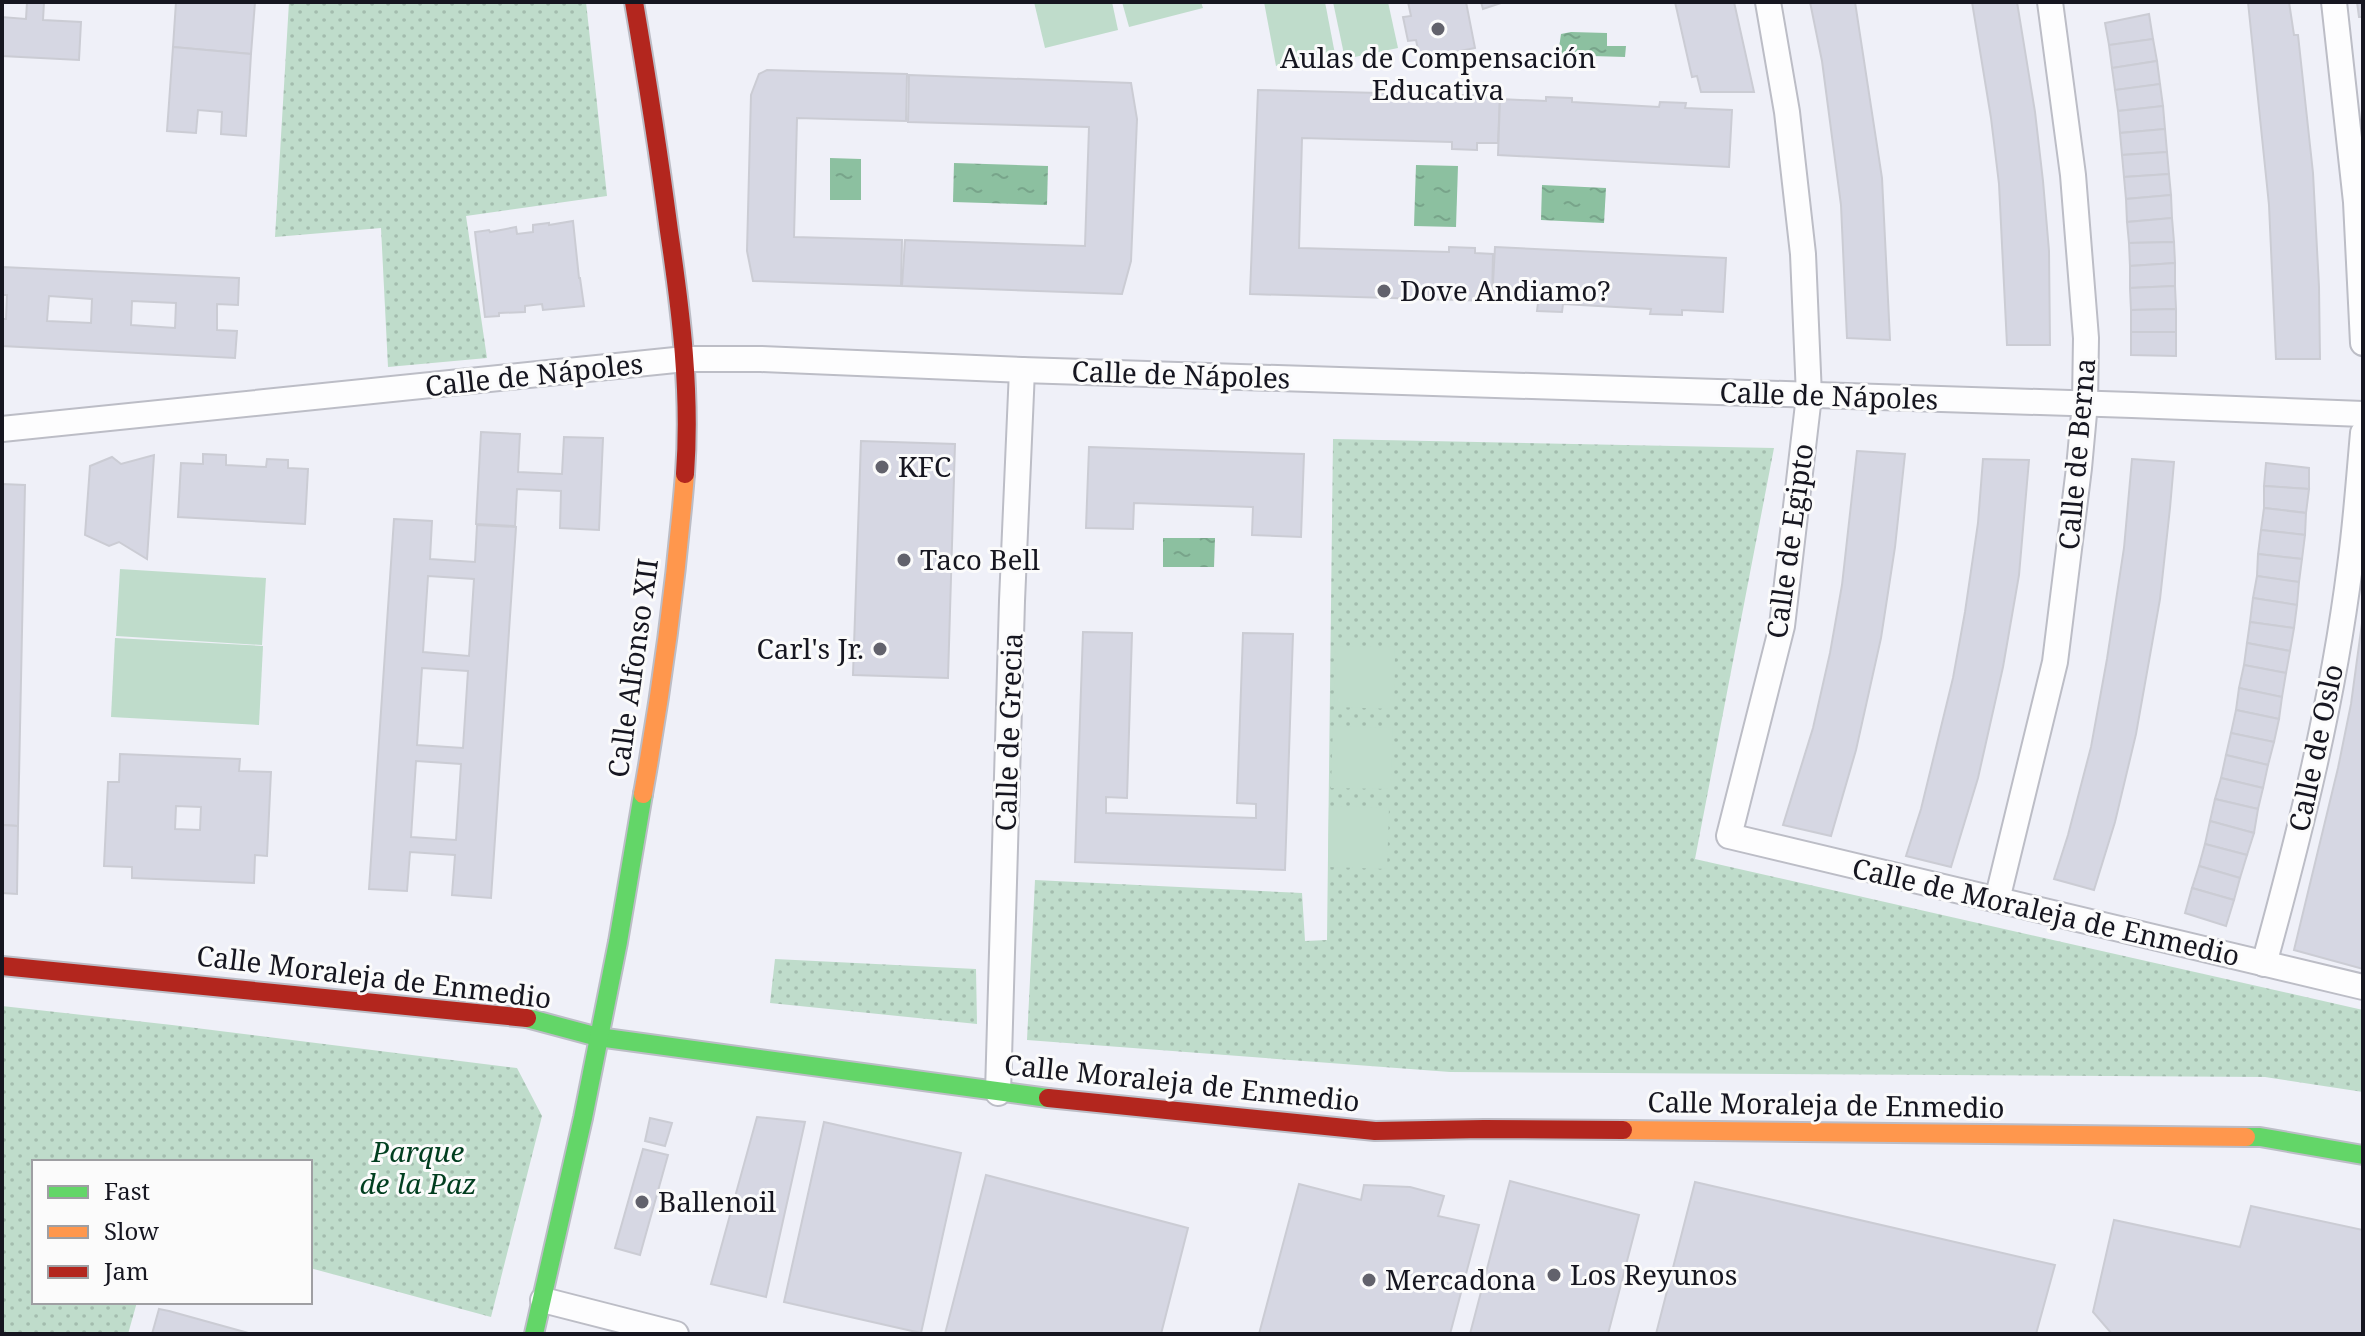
<svg xmlns="http://www.w3.org/2000/svg" width="2365" height="1336" viewBox="0 0 2365 1336" font-family="'Noto Serif',serif">
<style>
.green{fill:url(#green-dots)}
.pitch{fill:#bfdccb}
.water{fill:url(#water-ripples)}
.building{fill:#d6d7e3;stroke:#cbccd4;stroke-width:2;fill-rule:evenodd}
.lines{fill:none;stroke-linecap:round;stroke-linejoin:round}
.street-casing{stroke:#bcbdc6;stroke-width:28}
.fast-casing{stroke:#bcbdc6;stroke-width:22}
.slow-casing{stroke:#bcbdc6;stroke-width:22}
.jam-casing{stroke:#bcbdc6;stroke-width:22}
.street{stroke:#fdfdfe;stroke-width:24}
.fast{stroke:#63d668;stroke-width:18}
.slow{stroke:#ff974d;stroke-width:18}
.jam{stroke:#b3261e;stroke-width:18}
.poi-dot{fill:#62626c;stroke:#fbfbfb;stroke-width:3}
.labels{text-anchor:middle;stroke-width:6;stroke-linejoin:round;paint-order:stroke}
.poi-label{font-size:28px;fill:#161620;stroke:#fbfbfb;text-anchor:start}
.street-label{font-size:28px;fill:#161620;stroke:#fbfbfb}
.park-label{font-size:28px;font-style:italic;fill:#013e1f;stroke:#fbfbfb}
</style>
<defs>
<pattern id="green-dots" width="8" height="8" patternUnits="userSpaceOnUse" patternTransform="scale(2)"><rect width="8" height="8" fill="#bfdccb"/><path d="M2 2h.1M6 6h.1" fill="none" stroke="#a3bcae" stroke-width="1.8" stroke-linecap="round"/></pattern>
<pattern id="water-ripples" width="26" height="14" patternUnits="userSpaceOnUse" patternTransform="scale(2)"><rect width="26" height="14" fill="#8cc0a0"/><path d="M2 4q2-2 4 0t4 0M15 11q2-2 4 0t4 0" fill="none" stroke="#78a48a"/></pattern>
</defs>
<rect width="100%" height="100%" fill="#eff0f8"/>
<g class="green">
<polygon points="289,2 586,2 607,196 466,216 487,358 388,367 381,228 275,237"/>
<polygon points="1333,439 1774,448 1695,859 2363,1010 2363,1092 2265,1077 1450,1072 1027,1040 1035,880 1302,893 1305,941 1327,940"/>
<polygon points="775,959 976,969 977,1024 770,1003"/>
<polygon points="2,1006 172,1025 517,1068 542,1116 491,1317 310,1268 310,1162 34,1162 34,1302 137,1302 128,1334 2,1334"/>
</g>
<g class="pitch">
<polygon points="1034,2 1112,2 1118,30 1045,48"/>
<polygon points="1122,2 1201,2 1203,8 1129,27"/>
<polygon points="1264,2 1325,2 1335,54 1276,66"/>
<polygon points="1333,2 1388,2 1398,48 1345,59"/>
<polygon points="120,569 266,578 262,645 116,636"/>
<polygon points="115,638 263,646 259,725 111,717"/>
<polygon points="1336,646 1395,647 1394,709 1334,707"/>
<polygon points="1333,726 1393,728 1391,789 1331,788"/>
<polygon points="1329,806 1389,808 1387,869 1328,867"/>
</g>
<g class="water">
<polygon points="1571,32 1607,33 1607,46 1626,46 1625,57 1558,55 1561,34"/>
<polygon points="830,158 861,159 861,200 830,200"/>
<polygon points="954,163 1048,166 1047,205 953,202"/>
<polygon points="1416,165 1458,166 1456,227 1414,226"/>
<polygon points="1542,185 1606,188 1604,223 1541,220"/>
<polygon points="1163,538 1215,538 1214,567 1163,567"/>
</g>
<g class="building">
<polygon points="27,2 44,2 43,20 81,22 79,60 2,56 2,17 26,19"/>
<polygon points="176,2 255,2 251,54 173,47"/>
<polygon points="1408,2 1466,2 1475,48 1420,59 1416,40 1408,41 1403,17 1411,16"/>
<polygon points="1481,2 1504,2 1483,9"/>
<polygon points="1675,2 1734,2 1754,92 1701,92 1697,76 1692,77"/>
<polygon points="1810,2 1855,2 1882,178 1890,340 1847,338 1841,205 1822,61"/>
<polygon points="1972,2 2017,2 2035,112 2043,181 2049,251 2050,345 2007,345 1999,184 1991,118"/>
<polygon points="2248,2 2289,2 2294,35 2298,35 2313,173 2319,287 2320,359 2276,359 2269,205"/>
<polygon points="2357,2 2363,2 2363,17 2359,17"/>
<polygon points="2149,14 2153,39 2109,45 2105,23"/>
<polygon points="2153,39 2157,61 2112,68 2109,45"/>
<polygon points="173,47 251,54 246,136 221,134 222,112 198,110 196,133 167,131"/>
<polygon points="2157,61 2160,84 2115,90 2112,68"/>
<polygon points="767,70 907,74 906,121 797,118 794,237 902,240 901,286 753,281 747,251 751,95 759,74"/>
<polygon points="909,75 1131,83 1137,119 1131,261 1122,294 902,286 905,240 1085,246 1089,127 908,122"/>
<polygon points="2160,84 2163,106 2118,111 2115,90"/>
<polygon points="1258,90 1500,96 1498,143 1477,143 1477,150 1452,149 1452,142 1302,138 1299,248 1449,252 1449,247 1475,248 1475,253 1493,254 1492,301 1250,294"/>
<polygon points="1546,97 1572,98 1572,102 1659,107 1660,102 1686,103 1685,108 1732,110 1729,167 1498,155 1500,99 1546,101"/>
<polygon points="2163,106 2165,129 2120,133 2118,111"/>
<polygon points="2165,129 2167,152 2122,155 2120,133"/>
<polygon points="2167,152 2169,174 2124,177 2122,155"/>
<polygon points="2169,174 2171,195 2126,199 2124,177"/>
<polygon points="2171,195 2172,218 2127,222 2126,199"/>
<polygon points="2172,218 2174,242 2129,243 2127,222"/>
<polygon points="573,221 579,278 580,278 584,306 543,310 542,304 525,306 525,312 499,313 499,316 485,317 475,232 489,230 490,232 516,227 517,234 533,232 533,225 549,223 549,225"/>
<polygon points="2174,242 2175,263 2130,266 2129,243"/>
<polygon points="1495,247 1726,258 1723,312 1682,310 1682,315 1650,314 1651,309 1563,304 1562,312 1537,311 1538,303 1492,301"/>
<polygon points="2175,263 2175,286 2130,288 2130,266"/>
<path d="M2,267L239,278L238,305L217,304V330L237,331L235,358L2,346V319H6L7,295H2ZM49,296L92,299L91,323L47,321ZM132,301L176,303L175,328L131,325Z"/>
<polygon points="2175,286 2176,309 2131,310 2130,288"/>
<polygon points="2176,309 2176,332 2131,332 2131,310"/>
<polygon points="2131,332 2176,332 2176,356 2131,355"/>
<polygon points="481,432 520,434 518,472 562,474 564,437 603,438 599,530 560,528 561,491 517,489 515,526 476,524"/>
<polygon points="861,441 955,444 948,678 853,675"/>
<polygon points="1089,447 1304,454 1301,537 1252,535 1253,507 1134,503 1133,529 1086,528"/>
<polygon points="1857,451 1905,454 1895,547 1881,638 1856,750 1831,836 1783,825 1813,728 1830,653 1842,585"/>
<polygon points="203,454 226,455 226,465 266,467 267,459 288,460 288,468 308,469 305,524 178,517 181,463 203,464"/>
<polygon points="154,455 147,559 119,542 109,546 85,535 90,466 112,457 121,464"/>
<polygon points="1983,459 2029,460 2019,575 2003,667 1978,778 1951,867 1906,856 1921,809 1953,678 1965,612 1978,523"/>
<polygon points="2132,459 2174,462 2170,508 2160,599 2136,734 2115,822 2094,890 2054,879 2068,835 2091,747 2107,659 2124,548"/>
<polygon points="2266,463 2309,468 2309,489 2264,486"/>
<polygon points="2,484 25,485 18,826 2,825"/>
<polygon points="2264,486 2309,489 2306,513 2264,508"/>
<polygon points="2264,508 2306,513 2305,535 2261,530"/>
<path d="M394,519L432,521L430,559L475,562L477,525L516,527L491,898L452,895L455,855L410,852L407,891L369,889ZM428,576L474,579L469,656L423,652ZM422,668L468,671L463,748L417,745ZM416,761L461,764L456,840L411,837Z"/>
<polygon points="2261,530 2305,535 2302,559 2258,554"/>
<polygon points="2258,554 2302,559 2299,582 2257,576"/>
<polygon points="2257,576 2299,582 2297,605 2253,598"/>
<polygon points="2253,598 2297,605 2294,628 2250,622"/>
<polygon points="2363,616 2363,969 2294,950 2338,768 2351,704"/>
<polygon points="2250,622 2294,628 2290,651 2247,643"/>
<polygon points="1083,632 1132,633 1127,798 1106,797 1106,813 1256,818 1256,804 1237,803 1243,633 1293,634 1285,870 1075,862"/>
<polygon points="2247,643 2290,651 2286,673 2244,665"/>
<polygon points="2244,665 2286,673 2282,697 2239,688"/>
<polygon points="2239,688 2282,697 2279,719 2236,710"/>
<polygon points="2236,710 2279,719 2274,742 2231,733"/>
<polygon points="2231,733 2274,742 2268,765 2226,755"/>
<path d="M120,754L240,759L239,771L271,772L267,856L255,855L254,883L132,878V867L104,866L108,782H119ZM176,806L201,807L200,830L175,829Z"/>
<polygon points="2226,755 2268,765 2263,788 2221,778"/>
<polygon points="2221,778 2263,788 2258,809 2215,799"/>
<polygon points="2215,799 2258,809 2254,833 2210,821"/>
<polygon points="2210,821 2254,833 2247,855 2205,844"/>
<polygon points="2,825 18,826 17,894 2,893"/>
<polygon points="2205,844 2247,855 2240,878 2199,866"/>
<polygon points="2199,866 2240,878 2234,900 2192,888"/>
<polygon points="2192,888 2234,900 2226,926 2185,913"/>
<polygon points="757,1117 805,1122 766,1297 711,1284"/>
<polygon points="650,1118 672,1123 665,1146 645,1141"/>
<polygon points="824,1122 961,1153 921,1333 784,1302"/>
<polygon points="643,1149 668,1155 640,1255 615,1248"/>
<polygon points="986,1175 1188,1228 1161,1334 945,1334"/>
<polygon points="1510,1181 1639,1215 1608,1334 1470,1334"/>
<polygon points="1695,1182 2055,1265 2036,1334 1656,1334"/>
<polygon points="1299,1184 1361,1200 1364,1185 1410,1187 1444,1196 1438,1216 1479,1225 1450,1334 1259,1334"/>
<polygon points="2251,1206 2363,1230 2363,1334 2112,1334 2093,1312 2114,1220 2240,1247"/>
<polygon points="159,1309 169,1311 252,1334 152,1334"/>
</g>
<g class="lines">
<defs>
<g id="street">
<polyline points="1768,2 1787,112 1803,254 1809,396 1782,626 1729,836 2363,987"/>
<polyline points="2334,2 2356,202 2363,343"/>
<polyline points="2,429 685,359 761,359 1022,370 2132,405 2363,414"/>
<polyline points="1997,900 2055,662 2079,468 2085,403 2086,338 2073,175 2050,2"/>
<path d="M2264,964C2300,833 2333,701 2350,566C2356,522 2359,477 2363,433"/>
<polyline points="998,1093 1012,601 1022,370"/>
<polyline points="543,1300 676,1334"/>
</g>
<g id="fast">
<polyline points="527,1018 598,1037 1048,1098"/>
<polyline points="2246,1137 2260,1137 2363,1155"/>
<polyline points="534,1334 583,1118 618,942 643,794"/>
</g>
<g id="slow">
<path d="M643,794C662,688 676,582 685,474"/>
<polyline points="1623,1130 2246,1137"/>
</g>
<g id="jam">
<path d="M634,2C647,78 659,155 669,231C681,312 691,393 685,474"/>
<polyline points="2,966 527,1018"/>
<polyline points="1048,1098 1375,1131 1484,1129 1623,1130"/>
</g>
</defs>
<use href="#street" class="street-casing"/>
<use href="#fast" class="fast-casing"/>
<use href="#slow" class="slow-casing"/>
<use href="#jam" class="jam-casing"/>
<use href="#street" class="street"/>
<use href="#fast" class="fast"/>
<use href="#slow" class="slow"/>
<use href="#jam" class="jam"/>
</g>
<g class="poi-dot">
<circle cx="1438" cy="29" r="8"/>
<circle cx="1384" cy="291" r="8"/>
<circle cx="882" cy="467" r="8"/>
<circle cx="904" cy="560" r="8"/>
<circle cx="880" cy="649" r="8"/>
<circle cx="642" cy="1202" r="8"/>
<circle cx="1554" cy="1275" r="8"/>
<circle cx="1369" cy="1280" r="8"/>
</g>
<g class="labels">
<g class="poi-label">
<text x="1438" y="68" text-anchor="middle">Aulas de Compensación<tspan x="1438" dy="32">Educativa</tspan></text>
<text x="1400" y="301">Dove Andiamo?</text>
<text x="898" y="477">KFC</text>
<text x="920" y="570">Taco Bell</text>
<text x="864" y="659" text-anchor="end">Carl's Jr.</text>
<text x="658" y="1212">Ballenoil</text>
<text x="1570" y="1285">Los Reyunos</text>
<text x="1385" y="1290">Mercadona</text>
</g>
<g class="street-label">
<text transform="translate(534 375) rotate(-6)" y="10">Calle de Nápoles</text>
<text transform="translate(1181 375) rotate(2)" y="10">Calle de Nápoles</text>
<text transform="translate(1829 396) rotate(2)" y="10">Calle de Nápoles</text>
<text transform="translate(2077 454) rotate(-85)" y="10">Calle de Berna</text>
<text transform="translate(1790 541) rotate(-82)" y="10">Calle de Egipto</text>
<text transform="translate(633 668) rotate(-82)" y="10">Calle Alfonso XII</text>
<text transform="translate(1009 732) rotate(-88)" y="10">Calle de Grecia</text>
<text transform="translate(2316 748) rotate(-78)" y="10">Calle de Oslo</text>
<text transform="translate(2046 912) rotate(13)" y="10">Calle de Moraleja de Enmedio</text>
<text transform="translate(374 977) rotate(7)" y="10">Calle Moraleja de Enmedio</text>
<text transform="translate(1182 1083) rotate(6)" y="10">Calle Moraleja de Enmedio</text>
<text transform="translate(1826 1105) rotate(1)" y="10">Calle Moraleja de Enmedio</text>
</g>
<g class="park-label">
<text x="418" y="1162">Parque<tspan x="418" dy="32">de la Paz</tspan></text>
</g>
</g>
<rect width="2365" height="1336" fill="none" stroke="#161620" stroke-width="8"/>
<rect x="32" y="1160" width="280" height="144" fill="#fbfbfb" stroke="#9f9fa3" stroke-width="2"/>
<rect x="48" y="1186" width="40" height="12" fill="#63d668" stroke="#9f9fa3" stroke-width="2"/>
<text x="104" y="1200" font-size="24" fill="#161620">Fast</text>
<rect x="48" y="1226" width="40" height="12" fill="#ff974d" stroke="#9f9fa3" stroke-width="2"/>
<text x="104" y="1240" font-size="24" fill="#161620">Slow</text>
<rect x="48" y="1266" width="40" height="12" fill="#b3261e" stroke="#9f9fa3" stroke-width="2"/>
<text x="104" y="1280" font-size="24" fill="#161620">Jam</text>
</svg>
